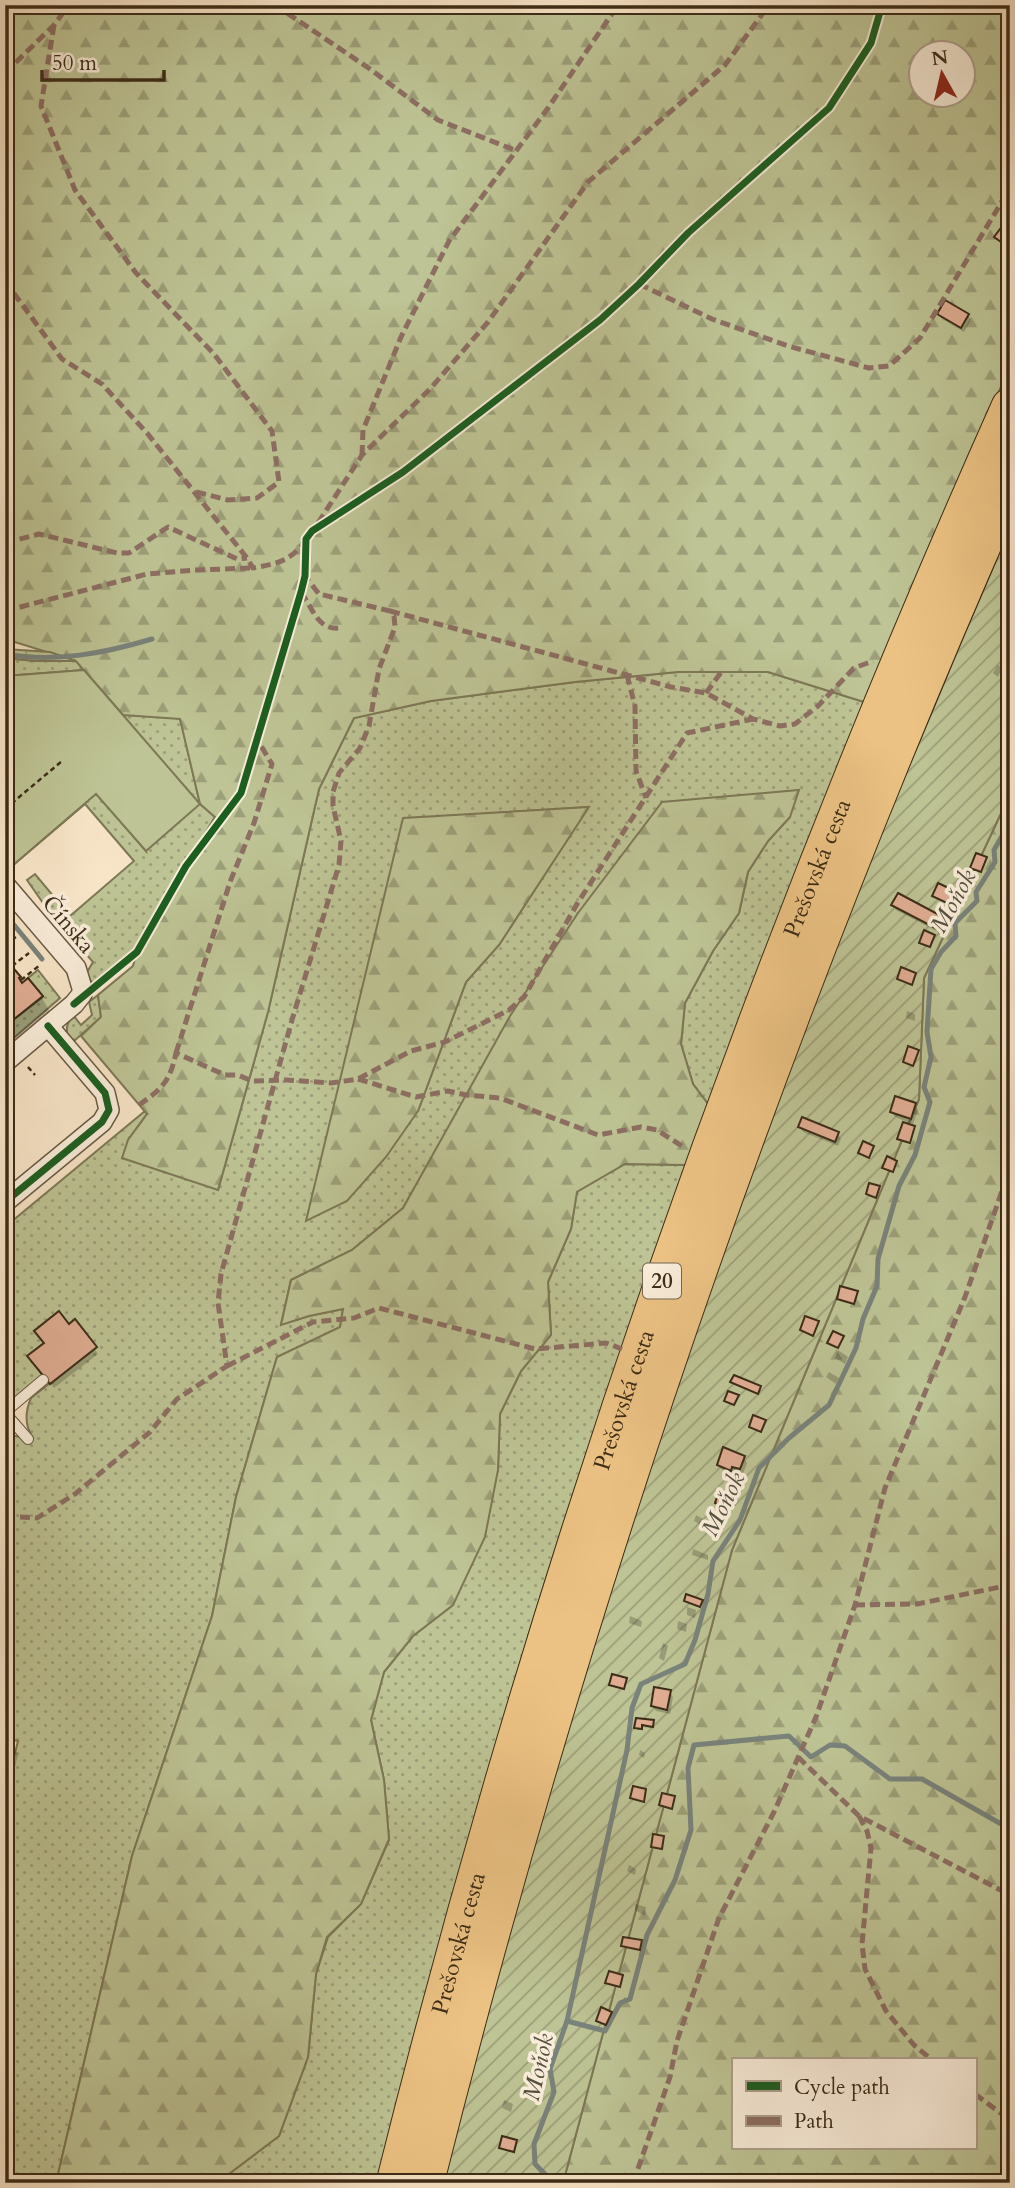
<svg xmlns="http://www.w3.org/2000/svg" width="1015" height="2188" viewBox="0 0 1015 2188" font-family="Cardo,serif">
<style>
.grass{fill:url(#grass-dots);stroke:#7d7856;stroke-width:2;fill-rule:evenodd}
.forest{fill:url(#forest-firs);stroke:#7d7856;stroke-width:2;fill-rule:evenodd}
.wetland{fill:url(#wetland-marsh);stroke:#7d7856;stroke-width:2}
.garden{fill:url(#garden-furrows);stroke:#7d7856;stroke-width:2}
.pitch{fill:#bec495;stroke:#7d7856;stroke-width:2}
.shadow{fill:#0003}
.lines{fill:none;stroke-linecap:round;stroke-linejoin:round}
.stream{stroke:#79837c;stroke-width:5}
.building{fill:#e0ad93;stroke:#3c2c17;stroke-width:2}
.lane-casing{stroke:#6b5a43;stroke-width:12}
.street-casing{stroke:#6b5a43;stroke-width:22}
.highway-casing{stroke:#3c2c17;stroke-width:39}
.path{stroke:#3c2c17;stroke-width:2.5;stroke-dasharray:5 3.5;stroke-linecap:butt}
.lane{stroke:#faeedb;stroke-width:10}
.street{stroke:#faeedb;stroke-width:19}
.highway{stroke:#ecc284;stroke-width:37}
.quiet{stroke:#8d6e63;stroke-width:5;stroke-dasharray:10 5;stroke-linecap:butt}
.cycleway-casing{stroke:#faeedb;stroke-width:11}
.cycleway{stroke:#1b5e20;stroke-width:7}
.labels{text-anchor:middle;stroke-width:7;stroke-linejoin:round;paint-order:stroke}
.shield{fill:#faeedb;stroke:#756652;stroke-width:2}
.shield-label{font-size:21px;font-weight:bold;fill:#3c2c17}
.street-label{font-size:23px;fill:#3c2c17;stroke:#faeedb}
.water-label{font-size:24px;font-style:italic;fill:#555041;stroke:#faeedb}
</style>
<defs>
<pattern id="grass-dots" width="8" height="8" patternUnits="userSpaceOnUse" patternTransform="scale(1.75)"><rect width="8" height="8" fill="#bec495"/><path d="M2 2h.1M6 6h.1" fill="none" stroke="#9c9f79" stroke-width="1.8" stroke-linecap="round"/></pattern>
<pattern id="forest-firs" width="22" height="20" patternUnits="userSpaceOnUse" patternTransform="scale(1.75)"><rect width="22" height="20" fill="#bec495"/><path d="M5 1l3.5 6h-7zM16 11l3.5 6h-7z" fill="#9c9f79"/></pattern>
<pattern id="wetland-marsh" width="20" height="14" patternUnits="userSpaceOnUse" patternTransform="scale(1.75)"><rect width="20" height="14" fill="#bec495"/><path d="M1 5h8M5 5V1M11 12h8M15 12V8" fill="none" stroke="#9c9f79"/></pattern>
<pattern id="garden-furrows" width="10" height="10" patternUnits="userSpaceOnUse" patternTransform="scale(1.75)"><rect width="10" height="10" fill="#bec495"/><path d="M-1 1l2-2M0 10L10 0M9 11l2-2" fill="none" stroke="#9c9f79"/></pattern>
</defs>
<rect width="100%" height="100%" fill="#f8e5c8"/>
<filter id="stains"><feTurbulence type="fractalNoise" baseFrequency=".00286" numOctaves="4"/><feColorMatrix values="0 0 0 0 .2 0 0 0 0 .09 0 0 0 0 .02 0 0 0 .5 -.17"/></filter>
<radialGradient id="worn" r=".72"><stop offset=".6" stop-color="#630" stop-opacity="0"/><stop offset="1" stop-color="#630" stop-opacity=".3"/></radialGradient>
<g class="grass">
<polygon points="5,658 36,661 76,661 84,670 5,676"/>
<path d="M678,672H768L864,702L806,847L708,1104L693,1084L681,1044L685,1003L713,951L739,913L748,872L768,841L790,817L453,1122L403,1208L352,1250L291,1280L281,1324L309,1316L343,1309L340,1328L277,1357L236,1497L212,1616L132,1856L56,2183H5V1793L18,1741L5,1738V1434L20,1437L26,1443L33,1438C24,1425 25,1412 31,1398L96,1347L75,1319L69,1324L58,1312L34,1331L44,1343L28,1356L43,1375L5,1406V1227L145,1111L147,1114L128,1140L218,1190L268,1012L319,789L354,718L431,701L575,682ZM588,807L499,945L466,982L418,1111L403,819Z"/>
<polygon points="106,696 123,715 180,718 200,804 215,817 137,951 99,982 93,984 86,974 93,962 45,906 27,880 35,874 70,916 134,861 85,804 12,866 5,857 5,836 69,761 146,851 123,715"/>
<polygon points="38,970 60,998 8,1043 5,1037 13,1030 8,1024 43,997 28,978"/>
<path d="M98,995L101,1017L73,1042C64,1034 66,1024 73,1015L81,1025L92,1015L89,1002Z"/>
<path d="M625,1164L686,1165C628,1332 569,1498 519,1667C468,1838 423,2011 378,2183H217L279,2136L308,2057L316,1974L328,1937L361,1904L389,1840L384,1780L371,1720L384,1672L413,1636L453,1605L498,1470L500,1414L521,1371L551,1335L548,1282L571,1229L577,1191Z"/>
</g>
<g class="forest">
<path d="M5,5H1010V367L964,468L864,702L768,672H678L575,682L431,701L354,718L319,789L268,1012L218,1190L122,1158L128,1140L147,1114L81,1036L101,1017L98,995L133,966L136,954L158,911L215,817L200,804L180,719L123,715L76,661L5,639ZM920,52H962V94H920Z"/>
<polygon points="799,790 790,817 768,841 748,872 739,913 713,951 685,1003 681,1044 693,1084 708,1104 686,1165 625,1164 577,1192 571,1229 548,1282 551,1335 521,1371 500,1414 498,1470 485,1537 453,1605 413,1636 384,1672 371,1720 384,1780 389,1839 361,1904 327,1937 316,1974 308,2057 279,2136 217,2183 56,2183 132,1856 212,1616 236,1497 277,1357 340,1327 343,1309 309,1316 281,1325 291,1280 352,1250 403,1208 510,1016 578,913 662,802"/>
<path d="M1010,794V2183H563L732,1550L919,1099L924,978ZM733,2060H975V2148H733Z"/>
<polygon points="589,807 499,945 466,982 418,1111 386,1157 347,1201 306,1221 403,818"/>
</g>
<polygon class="wetland" points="5,649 50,652 76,661 36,661 5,658"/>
<path class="garden" d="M1010,527V794L924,978L919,1099L732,1550L563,2183H443C502,1956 563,1728 637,1505C677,1383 719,1261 763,1139C837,932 924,729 1010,527Z"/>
<polygon class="pitch" points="84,670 200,804 146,851 96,794 12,866 5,857 5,676"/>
<g class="shadow">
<polygon points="939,314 968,315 971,320 964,332 942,319"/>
<polygon points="998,665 1002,668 998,677 993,673"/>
<polygon points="893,905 944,919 947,924 942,934 896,910"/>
<polygon points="934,936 931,948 923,945 921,943"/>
<polygon points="5,959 22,985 28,981 42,998 56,1022 26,1056 5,1072"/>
<polygon points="907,1011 915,1014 915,1021 906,1018"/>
<polygon points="915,1105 918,1110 913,1124 895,1117 892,1112"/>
<polygon points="800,1127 838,1134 841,1139 838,1146 803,1132"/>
<polygon points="74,1321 98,1354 54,1388 33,1362"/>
<polygon points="818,1322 814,1337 802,1330"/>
<polygon points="838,1350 848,1357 845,1364 835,1358"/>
<polygon points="829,1372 839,1378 836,1384 826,1377"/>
<polygon points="732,1382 760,1387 761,1390 759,1395"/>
<polygon points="744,1458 747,1463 743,1474 734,1472 733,1475 722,1470 719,1465"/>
<polygon points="696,1515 703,1519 701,1525 694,1521"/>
<polygon points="693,1549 708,1555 708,1560 692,1555"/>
<polygon points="687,1607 696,1610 695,1618 687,1615"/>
<polygon points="630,1616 642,1621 641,1627 629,1623"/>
<polygon points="678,1621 687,1624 686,1632 677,1629"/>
<polygon points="663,1643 668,1646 664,1661 659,1658"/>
<polygon points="670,1692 673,1697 670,1714 656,1711 652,1706"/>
<polygon points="637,1720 653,1722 654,1728 642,1727 642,1730 637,1730"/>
<polygon points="5,1742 12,1744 18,1755 5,1808"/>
<polygon points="640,1750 645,1753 644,1758 639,1755"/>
<polygon points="629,1865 636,1869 635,1875 627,1871"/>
<polygon points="635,1904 646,1907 645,1916 635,1910"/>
<polygon points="641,1942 640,1951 623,1946"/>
<polygon points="611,2013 607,2026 599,2023 598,2021"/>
<polygon points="504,2100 513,2104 511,2112 502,2108"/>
<polygon points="516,2142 515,2154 501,2148"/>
<polygon points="509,2173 519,2175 519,2182 506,2183"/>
</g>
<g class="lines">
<g class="stream">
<path d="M5,654C55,663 105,653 152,639"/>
<polyline points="5,914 42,959"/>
<polyline points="567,2021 605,2031 620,2003 630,1999 647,1935 675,1880 691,1830 688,1768 694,1745 789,1736 811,1757 830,1745 845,1746 890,1779 922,1779 1010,1829"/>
<polyline points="554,2183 535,2164 534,2144 554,2092 550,2069 567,2021 627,1750 632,1708 641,1684 685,1664 695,1640 708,1594 713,1561 740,1520 759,1468 789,1438 829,1405 856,1348 863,1319 877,1286 878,1259 899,1186 915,1155 930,1102 924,1087 931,1057 927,1032 931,969 941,952 956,936 955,923 977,901 976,892 995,862 994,850 1010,822"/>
</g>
</g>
<g class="building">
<polygon points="1003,225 1010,229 1004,244 994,237"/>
<polygon points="945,300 969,314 961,328 937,314"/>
<polygon points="976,853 987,857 981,872 970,868"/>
<polygon points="938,883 955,891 949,904 932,896"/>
<polygon points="898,893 945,918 939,930 891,905"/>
<polygon points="924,930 935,935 930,947 919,943"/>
<polygon points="8,962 21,977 19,978 22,983 28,978 43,996 8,1024 5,1021 5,964"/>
<polygon points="901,967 916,973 912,985 897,979"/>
<polygon points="908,1046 919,1050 913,1066 903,1062"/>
<polygon points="895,1096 916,1103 911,1119 890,1112"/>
<polygon points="802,1117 839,1132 835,1142 798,1127"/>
<polygon points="903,1122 915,1126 910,1143 897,1139"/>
<polygon points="863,1141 874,1146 869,1158 858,1153"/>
<polygon points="887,1156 897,1161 893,1172 882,1168"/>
<polygon points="869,1183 880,1186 876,1198 866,1194"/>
<polygon points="840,1286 858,1291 854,1304 837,1299"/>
<polygon points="59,1311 69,1324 75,1319 97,1347 50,1384 27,1356 44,1343 34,1331"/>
<polygon points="805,1316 819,1321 813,1336 800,1330"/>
<polygon points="833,1331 844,1336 838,1348 827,1343"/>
<polygon points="734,1375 761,1386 758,1394 730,1382"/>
<polygon points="728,1391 739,1395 734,1405 724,1401"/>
<polygon points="753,1415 766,1420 761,1432 749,1427"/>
<polygon points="723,1447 745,1456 740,1469 732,1467 731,1471 717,1465"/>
<polygon points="719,1491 734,1496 729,1510 715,1503"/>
<polygon points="686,1594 703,1600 700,1607 684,1601"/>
<polygon points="612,1674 627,1678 624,1689 609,1685"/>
<polygon points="654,1687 671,1690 667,1710 651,1706"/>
<polygon points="636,1718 654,1720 653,1727 642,1725 642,1729 634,1728"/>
<polygon points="5,1740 13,1742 5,1773"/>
<polygon points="633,1786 646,1789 644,1802 630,1798"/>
<polygon points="662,1793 675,1796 672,1809 659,1805"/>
<polygon points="653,1834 664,1836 662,1849 651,1847"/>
<polygon points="623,1937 642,1940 640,1950 621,1946"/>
<polygon points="609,1971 623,1975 620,1987 605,1983"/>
<polygon points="601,2007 612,2012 606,2025 596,2021"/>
<polygon points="502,2136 517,2140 514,2152 499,2148"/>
</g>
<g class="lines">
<defs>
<g id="lane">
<polyline points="5,1412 43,1380"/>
<polyline points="5,1413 28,1439"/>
</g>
<g id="street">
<polyline points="5,885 76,968 82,988 82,994 74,1004 5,1062"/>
<polyline points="5,1202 102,1122 109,1110 105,1093 48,1026"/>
</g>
<g id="highway">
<path id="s1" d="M395,2183C547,1573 754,981 1010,407"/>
<path d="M425,2183C571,1601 767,1031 1010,482"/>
</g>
</defs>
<use href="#lane" class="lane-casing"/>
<use href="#street" class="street-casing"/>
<use href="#highway" class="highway-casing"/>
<g class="path">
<polyline points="5,809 62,761"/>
<polyline points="5,945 16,937"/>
<polyline points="12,966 29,953"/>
<polyline points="21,980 40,965"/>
<polyline points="28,1067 35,1075"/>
<polyline points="5,1098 6,1099"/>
</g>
<use href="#lane" class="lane"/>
<use href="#street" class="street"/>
<use href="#highway" class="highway"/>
<g class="quiet">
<polyline points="275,5 370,69 438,120 517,151"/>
<polyline points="54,25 41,106 75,190 136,273 214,354 272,431 279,482 257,498 228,500 193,491"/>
<polyline points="5,73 54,25 69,5"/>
<path d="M5,281L62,359L102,384L147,433L247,558L253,568C274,564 290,562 303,543"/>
<polyline points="639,284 712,319 788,346 869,368 889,366 920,338 1004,198"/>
<polyline points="362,455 363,430 401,337 449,241 548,108 618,5"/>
<polyline points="318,523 362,455 430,389 488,322 588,182 725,65 769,5"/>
<polyline points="5,543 39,534 117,553 129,553 168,527 237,559 247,558"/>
<path d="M301,592C313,608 317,630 339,628"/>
<polyline points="5,611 147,574 195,570 253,568"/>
<polyline points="390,611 671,687 706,693 753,719 780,726 795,724 818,706 854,668 873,661"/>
<polyline points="627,675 635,706 636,771 646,798"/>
<polyline points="706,693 722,671"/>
<polyline points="176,1053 230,882 254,823 272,764 258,741"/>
<polyline points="358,1079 416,1097 448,1091 466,1095 500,1098 598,1135 641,1127 657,1130 685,1148"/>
<path d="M139,1105C163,1088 170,1081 176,1053L225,1075H238L252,1081L287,1080L331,1083L358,1079L411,1051L445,1042L509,1010L524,997L577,904L687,733L753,719"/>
<polyline points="227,1366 313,1322 354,1318 379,1308 535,1349 606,1343 622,1349"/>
<polyline points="5,1516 37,1518 75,1494 150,1432 177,1399 227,1366 218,1303 221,1274 292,1020 339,865 341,841 333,806 333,792 339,773 360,748 369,726 379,669 395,627 394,616 390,611 319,594 305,576"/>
<polyline points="855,1605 917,1604 1010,1585"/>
<polyline points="798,1757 859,1816 1010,1895"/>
<polyline points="859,1816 867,1831 871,1848 862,1944 865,1969 886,2011 914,2045 932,2060"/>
<polyline points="975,2094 1010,2120"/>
<polyline points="633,2183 670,2077 677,2041 719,1918 774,1812 816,1717 855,1605 885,1488 965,1297 1010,1168"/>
</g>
<defs>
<g id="cycleway">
<polyline points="74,1004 137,952 186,866 241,793 301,592 305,576 306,539 312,531 403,472 600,320 639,284 688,233 829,108 871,43 882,5"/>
<polyline points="5,1202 102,1122 109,1110 105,1093 48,1026"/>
</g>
</defs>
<use href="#cycleway" class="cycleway-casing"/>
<use href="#cycleway" class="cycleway"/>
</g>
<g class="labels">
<rect class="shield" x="643" y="1263.5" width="38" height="35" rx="5"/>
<g class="shield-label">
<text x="662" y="1288">20</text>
</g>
<g class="street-label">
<text dy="8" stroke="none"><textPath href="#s1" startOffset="1382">Prešovská cesta</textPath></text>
<text transform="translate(69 924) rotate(50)" y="8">Čínska</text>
<text dy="8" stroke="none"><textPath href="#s1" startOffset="816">Prešovská cesta</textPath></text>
<text dy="8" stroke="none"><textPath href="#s1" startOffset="248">Prešovská cesta</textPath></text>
</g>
<g class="water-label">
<text transform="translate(953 901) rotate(-61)" y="8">Moňok</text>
<text transform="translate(723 1504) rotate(-64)" y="8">Moňok</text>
<text transform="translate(538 2067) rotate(-77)" y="8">Moňok</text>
</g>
</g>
<rect width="1015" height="2188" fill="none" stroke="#f8e5c8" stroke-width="28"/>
<rect x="7" y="7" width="1001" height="2174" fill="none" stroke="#3c2c17" stroke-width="3.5"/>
<rect x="14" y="14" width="987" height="2160" fill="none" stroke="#3c2c17" stroke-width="2"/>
<rect x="732" y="2058" width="245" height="91" fill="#faeedb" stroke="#aea08d" stroke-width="2"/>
<rect x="746" y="2081" width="35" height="10" fill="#1b5e20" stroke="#aea08d" stroke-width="2"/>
<text x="794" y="2094" font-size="21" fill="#3c2c17">Cycle path</text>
<rect x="746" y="2116" width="35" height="10" fill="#8d6e63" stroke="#aea08d" stroke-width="2"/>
<text x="794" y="2128" font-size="21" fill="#3c2c17">Path</text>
<g transform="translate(942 74) rotate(352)"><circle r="33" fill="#faeedb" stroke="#aea08d" stroke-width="2"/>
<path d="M0-5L12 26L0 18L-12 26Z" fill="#8f2418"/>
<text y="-10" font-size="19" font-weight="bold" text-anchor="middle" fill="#3c2c17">N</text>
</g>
<path d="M42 70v10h122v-10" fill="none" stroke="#3c2c17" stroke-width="3.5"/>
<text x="52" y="70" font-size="21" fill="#3c2c17" stroke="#faeedb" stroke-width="5" paint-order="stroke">50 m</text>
<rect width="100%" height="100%" filter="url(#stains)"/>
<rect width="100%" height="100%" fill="url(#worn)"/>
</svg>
